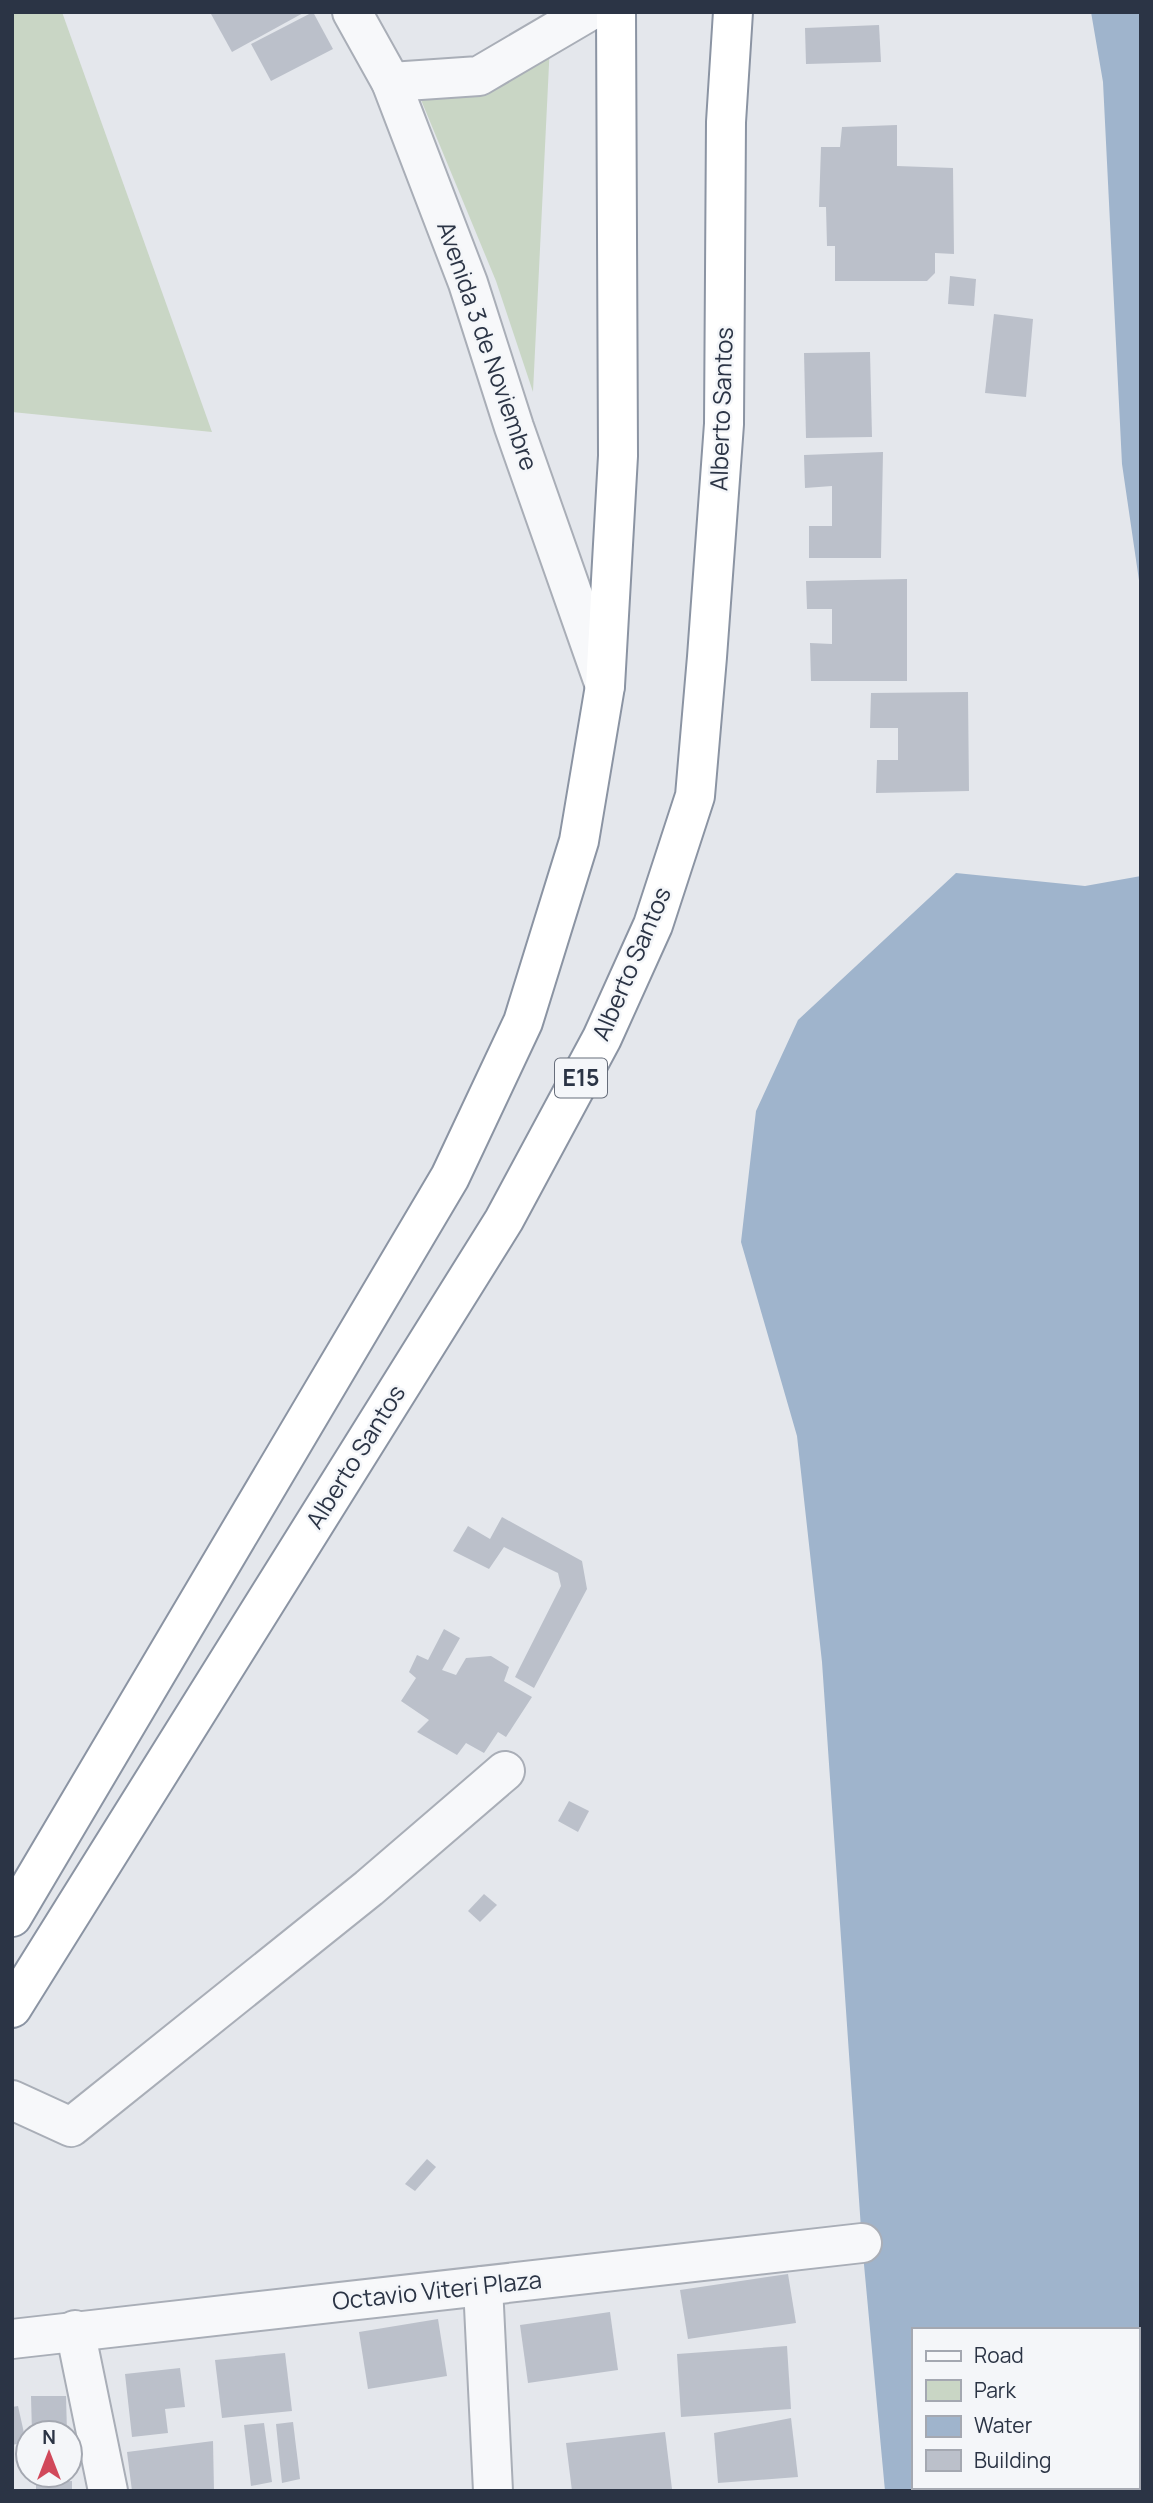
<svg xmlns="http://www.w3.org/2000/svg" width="1153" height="2503" viewBox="0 0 1153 2503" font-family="Manrope,sans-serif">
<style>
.green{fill:#c9d6c5}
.water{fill:#9fb4cc;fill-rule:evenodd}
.building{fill:#bbc0ca}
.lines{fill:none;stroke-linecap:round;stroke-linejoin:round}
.minor-casing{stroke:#a9aeb7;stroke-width:42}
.highway-casing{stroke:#8b94a3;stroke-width:42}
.minor{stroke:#f7f8fa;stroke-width:38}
.highway{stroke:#fff;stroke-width:38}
.labels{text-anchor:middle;stroke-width:5;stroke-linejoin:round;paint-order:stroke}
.shield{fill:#f4f6f9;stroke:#676e7b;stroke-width:2}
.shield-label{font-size:23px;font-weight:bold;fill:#2b3445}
.street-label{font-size:24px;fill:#2b3445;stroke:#f4f6f9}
</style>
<rect width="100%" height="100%" fill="#e4e7ec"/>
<g class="green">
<polygon points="12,12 62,12 212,432 12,412"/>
<polygon points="550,44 533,392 496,281 419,95"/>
</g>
<g class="water">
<polygon points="1091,12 1141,12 1141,594 1122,464 1103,82"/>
<path d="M956,873L1085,886L1141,876V2491H885L862,2243L822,1662L797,1436L741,1242L756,1111L798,1020ZM913,2330H1137V2487H913Z"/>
</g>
<g class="building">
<polygon points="214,12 305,12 232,52 211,14"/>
<polygon points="313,12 333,49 271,81 251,44"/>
<polygon points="879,25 881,62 806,64 805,28"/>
<polygon points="897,125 897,166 953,168 954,254 935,253 935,273 927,281 835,281 835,246 827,246 826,207 819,207 821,147 840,147 842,127"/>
<polygon points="950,276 976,279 974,306 948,304"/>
<polygon points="994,314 1033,319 1026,397 985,393"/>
<polygon points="870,352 872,437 806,438 804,353"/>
<polygon points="883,452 881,558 809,558 809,526 832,526 832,486 805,488 804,455"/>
<polygon points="907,579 907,681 811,681 810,643 832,644 832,609 807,609 806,581"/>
<polygon points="968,692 969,791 876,793 877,760 898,760 898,728 870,728 871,693"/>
<polygon points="502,1517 582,1561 587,1589 534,1688 515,1677 561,1586 558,1573 504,1547 489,1569 453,1551 468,1526 490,1539"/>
<polygon points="444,1629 460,1638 442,1670 456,1675 466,1658 491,1656 509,1667 504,1681 532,1697 506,1737 498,1732 484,1753 466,1743 457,1755 417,1732 429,1720 401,1701 416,1678 409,1672 417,1655 428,1660"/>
<polygon points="569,1801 589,1811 578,1832 558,1821"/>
<polygon points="484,1894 497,1905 480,1922 468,1911"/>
<polygon points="427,2159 436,2167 415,2191 405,2184"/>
<polygon points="788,2274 796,2323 688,2339 680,2290"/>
<polygon points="610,2312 618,2370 528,2383 520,2325"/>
<polygon points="438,2319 447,2376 368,2389 359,2332"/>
<polygon points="787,2346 791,2409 681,2417 677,2354"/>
<polygon points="285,2353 292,2411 222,2418 215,2360"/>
<polygon points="180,2368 185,2407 165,2409 168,2433 132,2437 125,2374"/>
<polygon points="31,2396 66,2396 67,2433 32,2433"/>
<polygon points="18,2406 26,2442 12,2445 12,2407"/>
<polygon points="791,2418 798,2477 718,2483 714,2433"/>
<polygon points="293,2422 300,2479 282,2483 276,2424"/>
<polygon points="264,2423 272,2482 251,2486 244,2425"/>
<polygon points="665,2432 672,2489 572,2491 566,2443"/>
<polygon points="213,2441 214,2491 132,2491 127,2452"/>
<polygon points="72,2481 72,2491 36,2491 36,2483"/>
</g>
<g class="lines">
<defs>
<g id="minor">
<polyline points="352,12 391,82 468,283 514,427 605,686"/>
<polyline points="391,82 479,76 588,12"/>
<polyline points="12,2100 71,2127 369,1888 505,1771"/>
<polyline points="483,2286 493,2491"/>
<polyline points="75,2330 108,2491"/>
<polyline points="12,2339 862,2243"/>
</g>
<g id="highway">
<polyline points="12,1917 450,1177 523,1022 579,841 605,686 618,456 616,12"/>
<polyline points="12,2008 504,1220 602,1038 653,925 695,796 707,657 724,424 726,122 733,12"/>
</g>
</defs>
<use href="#minor" class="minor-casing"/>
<use href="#highway" class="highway-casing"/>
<use href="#minor" class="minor"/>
<use href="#highway" class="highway"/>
</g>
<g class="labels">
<rect class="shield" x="555" y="1058.5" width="52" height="39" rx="5"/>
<g class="shield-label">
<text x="581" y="1086">E15</text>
</g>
<g class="street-label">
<text transform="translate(487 346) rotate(71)" y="8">Avenida 3 de Noviembre</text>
<text transform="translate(722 409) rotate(-88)" y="8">Alberto Santos</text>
<text transform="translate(632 964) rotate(-67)" y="8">Alberto Santos</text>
<text transform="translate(356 1457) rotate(-58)" y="8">Alberto Santos</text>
<text transform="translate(437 2291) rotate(-6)" y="8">Octavio Viteri Plaza</text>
</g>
</g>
<rect width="1153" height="2503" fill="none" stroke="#2b3445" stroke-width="28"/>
<rect x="912" y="2328" width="228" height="161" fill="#f4f6f9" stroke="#a4a8b1" stroke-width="2"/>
<rect x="926" y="2351" width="35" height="10" fill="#f7f8fa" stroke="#a4a8b1" stroke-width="2"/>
<text x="974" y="2363" font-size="21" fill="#2b3445">Road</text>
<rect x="926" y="2380" width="35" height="21" fill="#c9d6c5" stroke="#a4a8b1" stroke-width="2"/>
<text x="974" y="2398" font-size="21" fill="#2b3445">Park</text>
<rect x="926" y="2416" width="35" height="21" fill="#9fb4cc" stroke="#a4a8b1" stroke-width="2"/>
<text x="974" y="2433" font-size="21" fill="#2b3445">Water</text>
<rect x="926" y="2450" width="35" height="21" fill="#bbc0ca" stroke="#a4a8b1" stroke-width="2"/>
<text x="974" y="2468" font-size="21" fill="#2b3445">Building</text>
<g transform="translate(49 2454)"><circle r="33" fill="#f4f6f9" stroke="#a4a8b1" stroke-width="2"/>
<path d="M0-5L12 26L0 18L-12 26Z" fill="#d1495b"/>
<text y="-10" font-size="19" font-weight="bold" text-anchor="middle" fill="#2b3445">N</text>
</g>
</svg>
